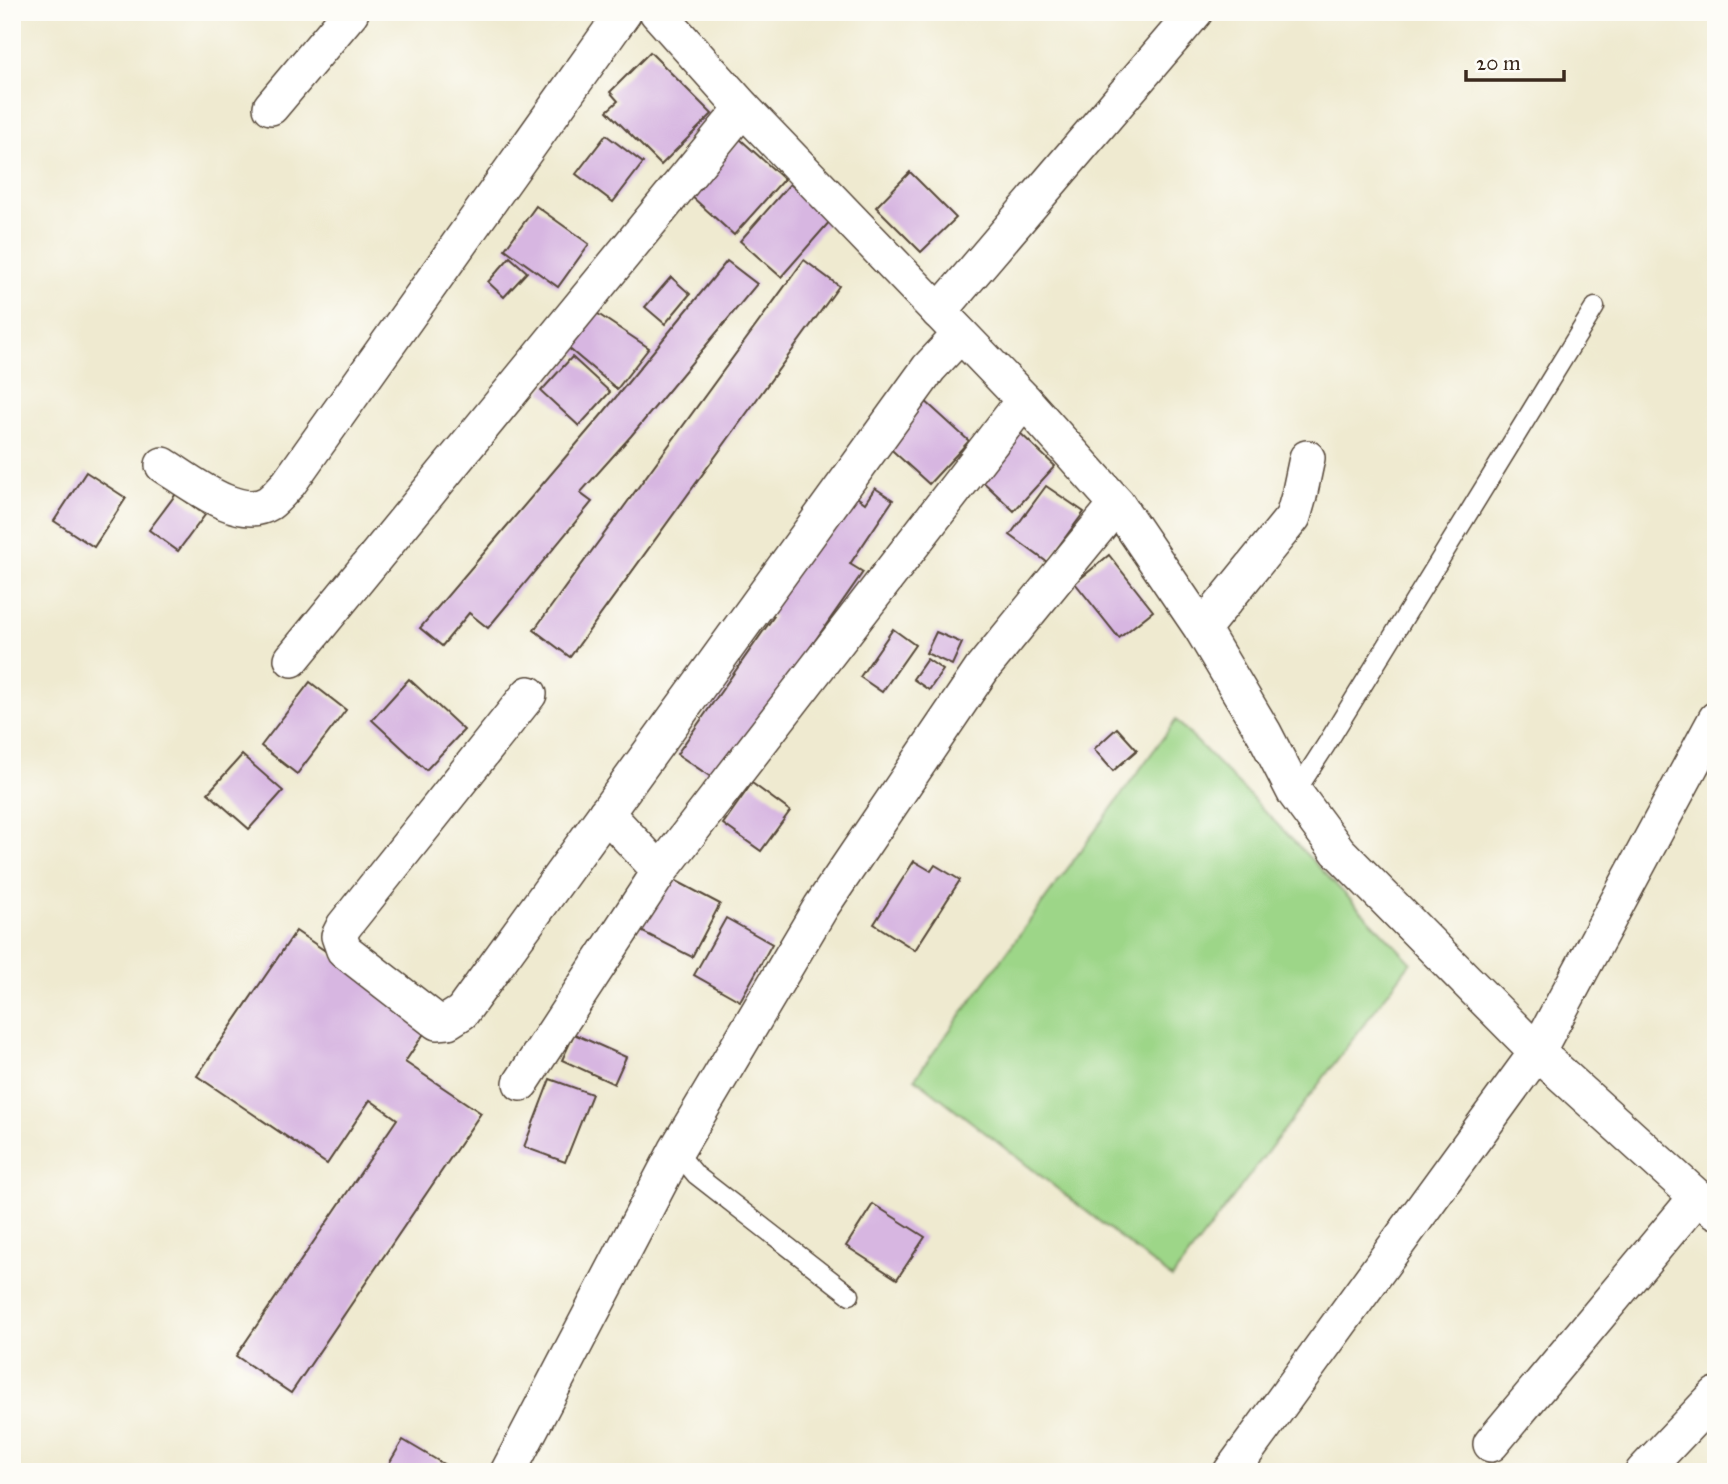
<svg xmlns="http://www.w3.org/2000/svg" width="1728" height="1484" viewBox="0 0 1728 1484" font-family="'IM FELL Great Primer',serif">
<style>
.green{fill:#9dd688;stroke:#6c8053;stroke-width:2}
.building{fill:#d7b6e1}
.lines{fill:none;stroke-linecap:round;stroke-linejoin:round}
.service-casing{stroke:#564739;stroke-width:21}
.minor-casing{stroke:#564739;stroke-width:38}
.service{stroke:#fff;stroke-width:18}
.minor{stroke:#fff;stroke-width:35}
</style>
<rect width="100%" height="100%" fill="#fdfcf7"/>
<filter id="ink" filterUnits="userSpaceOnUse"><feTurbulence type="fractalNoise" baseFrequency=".0143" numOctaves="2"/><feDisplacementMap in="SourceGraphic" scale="14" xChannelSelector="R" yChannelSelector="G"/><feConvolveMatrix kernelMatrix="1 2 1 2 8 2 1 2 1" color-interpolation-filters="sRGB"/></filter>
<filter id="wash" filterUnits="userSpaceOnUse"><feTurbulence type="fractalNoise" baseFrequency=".00686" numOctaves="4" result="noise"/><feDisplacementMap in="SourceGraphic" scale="28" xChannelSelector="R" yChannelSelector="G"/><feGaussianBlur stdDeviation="1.57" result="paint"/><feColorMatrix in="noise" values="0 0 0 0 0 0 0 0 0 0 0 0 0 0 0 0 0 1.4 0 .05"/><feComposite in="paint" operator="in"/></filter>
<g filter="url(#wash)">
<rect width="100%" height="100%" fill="#efead0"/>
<polygon class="green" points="1176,720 1411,962 1172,1278 915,1078"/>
<g id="blocks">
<g class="building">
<polygon points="650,52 712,114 661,165 607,111 618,101 610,92"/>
<polygon points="606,135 643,163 613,202 576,174"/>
<polygon points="740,139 784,179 734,235 690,195"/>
<polygon points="910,172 956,218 921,252 876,207"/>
<polygon points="790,184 831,220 781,277 740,241"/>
<polygon points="536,206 589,244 558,287 505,249"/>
<polygon points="510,257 527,272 504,297 488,282"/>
<polygon points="804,260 839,286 570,657 534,630"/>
<polygon points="727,261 757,284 631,436 580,493 592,502 488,628 469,613 442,646 420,628 603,413"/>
<polygon points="671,277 690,294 665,324 645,307"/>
<polygon points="592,310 649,348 617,389 566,346"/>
<polygon points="572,357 610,392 579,426 541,391"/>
<polygon points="923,399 969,441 929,484 883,442"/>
<polygon points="1018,431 1055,466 1014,511 976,475"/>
<polygon points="86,472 126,498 94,547 54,521"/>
<polygon points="1046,486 1084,512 1047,562 1010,535"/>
<polygon points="875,488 893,500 850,564 863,572 717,781 677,754 774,616 762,609 846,489 865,503"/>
<polygon points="176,494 205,515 178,551 149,530"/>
<polygon points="1109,555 1153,611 1119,638 1075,583"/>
<polygon points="893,629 915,645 882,692 860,677"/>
<polygon points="936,632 962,643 952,665 926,653"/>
<polygon points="927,659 943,670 929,690 913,679"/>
<polygon points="409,679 464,730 426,770 372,720"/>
<polygon points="310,682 346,710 297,774 261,746"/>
<polygon points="1117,728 1137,750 1113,771 1094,749"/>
<polygon points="242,755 283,791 249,829 208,793"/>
<polygon points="752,783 790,811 761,851 723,824"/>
<polygon points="914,861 931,871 935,865 960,880 915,950 874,924"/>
<polygon points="667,876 720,904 692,957 639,930"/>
<polygon points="726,918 772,944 740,1001 694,975"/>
<polygon points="296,931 431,1023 405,1062 481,1113 291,1393 236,1356 397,1119 370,1100 327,1164 197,1076"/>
<polygon points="574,1034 626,1057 614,1084 562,1060"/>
<polygon points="550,1079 592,1094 565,1162 524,1147"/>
<polygon points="873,1204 925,1237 897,1279 846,1246"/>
<polygon points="403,1440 452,1469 450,1472 384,1472"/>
</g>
</g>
</g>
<g filter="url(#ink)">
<use href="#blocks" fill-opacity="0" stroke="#564739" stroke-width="2"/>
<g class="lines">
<defs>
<g id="service">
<polyline points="1295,793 1326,745 1595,307"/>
<polyline points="676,1151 696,1175 850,1295"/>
</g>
<g id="minor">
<polyline points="657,12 743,108 1024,400 1117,504 1202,629 1264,733 1295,793 1338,851 1537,1052 1697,1197 1716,1211"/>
<polyline points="271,107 351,12"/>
<polyline points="939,312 1195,12"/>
<path d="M163,465C189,481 239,522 269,503C276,498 283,489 289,483L624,12"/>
<polyline points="1202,629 1293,517 1299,496 1307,458"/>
<polyline points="292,659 743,108"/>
<polyline points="529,694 344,926 339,936 344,950 437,1022 448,1021 462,1012 929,368 960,335"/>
<polyline points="606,813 660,871"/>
<polyline points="521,1083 660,871 1024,400"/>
<polyline points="1491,1444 1697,1197"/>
<polyline points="508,1472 676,1151 821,907 982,669 1117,504"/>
<polyline points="1231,1472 1537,1052 1716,719"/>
<polyline points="1643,1472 1716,1395"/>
</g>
</defs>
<use href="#service" class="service-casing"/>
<use href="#minor" class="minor-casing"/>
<use href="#service" class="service"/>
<use href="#minor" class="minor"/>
</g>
</g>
<rect width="1728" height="1484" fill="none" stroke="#fdfcf7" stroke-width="42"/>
<path d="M1466 70v10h98v-10" fill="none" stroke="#3b2a1e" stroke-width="3.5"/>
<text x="1476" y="70" font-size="21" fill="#3b2a1e" stroke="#fdfcf7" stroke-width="5" paint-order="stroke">20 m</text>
</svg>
